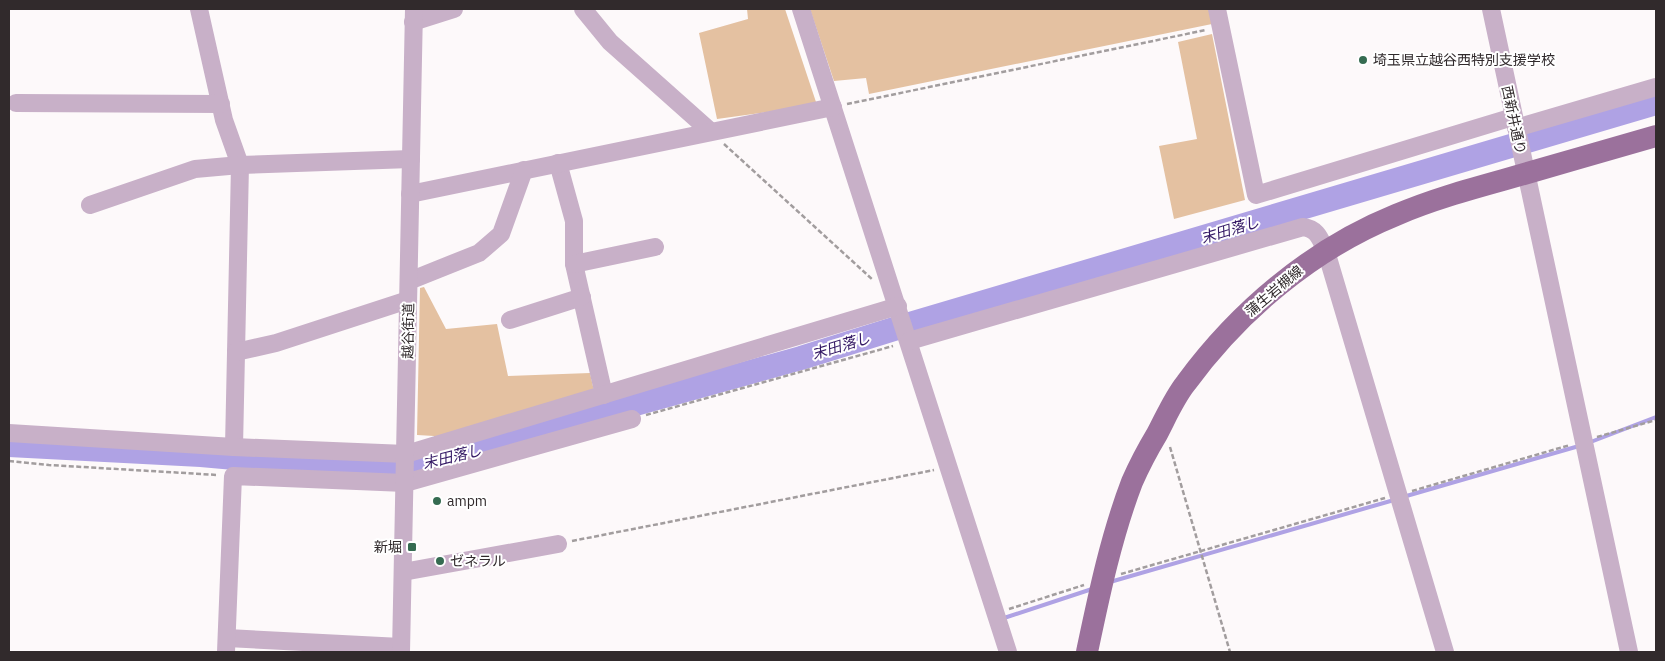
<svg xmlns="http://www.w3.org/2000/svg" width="1665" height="661" viewBox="0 0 1665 661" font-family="'IBM Plex Sans','Noto Sans JP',sans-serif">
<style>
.green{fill:#e4c1a1}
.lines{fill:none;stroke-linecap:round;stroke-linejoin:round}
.stream{stroke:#afa2e4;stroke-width:4}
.river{stroke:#afa2e4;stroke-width:24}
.path{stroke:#a29d9e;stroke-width:2.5;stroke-dasharray:5 2.5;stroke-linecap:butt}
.minor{stroke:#c8b0c8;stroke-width:18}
.major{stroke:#9b719c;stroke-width:22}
.poi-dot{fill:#356b51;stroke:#fff;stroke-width:2}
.labels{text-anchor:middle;stroke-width:4;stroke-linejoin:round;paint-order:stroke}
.poi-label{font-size:14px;fill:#312a2c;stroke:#fff;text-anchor:start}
.street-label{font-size:14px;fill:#312a2c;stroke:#fff}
.water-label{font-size:15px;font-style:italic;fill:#331864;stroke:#fff}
</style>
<rect width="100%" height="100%" fill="#fdf9fa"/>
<g class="green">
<polygon points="747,9 785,9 817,105 717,119 699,33 748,19"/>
<polygon points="810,9 1209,9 1212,24 869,94 866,78 834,81"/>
<polygon points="1212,34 1245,200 1174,219 1159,146 1197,139 1178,42"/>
<polygon points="424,287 446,329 497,324 508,376 590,373 594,391 435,442 434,436 417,435 420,288"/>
</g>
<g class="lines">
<g class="stream">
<polyline points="1588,443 1656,417"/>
<polyline points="1403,497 1579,446"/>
<polyline points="1110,582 1394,500"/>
<polyline points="1004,618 1092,589"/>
</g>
<polyline class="river" points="9,445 201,455 278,462 392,469 428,464 567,423 801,358 910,324 1656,103"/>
<g class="path">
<polyline points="847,104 1206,30"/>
<polyline points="724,144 873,280"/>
<polyline points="646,415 893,346"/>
<polyline points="1597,437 1656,420"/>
<polyline points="1170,447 1230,652"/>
<polyline points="9,461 49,465 218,475"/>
<polyline points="1412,491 1570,445"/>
<polyline points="572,541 934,470"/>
<polyline points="1121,574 1385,498"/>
<polyline points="1009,609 1084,585"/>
</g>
<g class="minor">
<polyline points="199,9 224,120 240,165 234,447"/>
<polyline points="583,9 610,42 710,131"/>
<polyline points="801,9 1008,652"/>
<polyline points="1217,9 1256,195 1513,117"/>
<polyline points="1491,9 1629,652"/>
<polyline points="413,22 454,9"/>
<polyline points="16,103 221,104"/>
<polyline points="1516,128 1656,87"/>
<polyline points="558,163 574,221 574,264 604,395"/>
<polyline points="410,194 833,107"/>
<polyline points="90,205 195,169 240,165 411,159"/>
<polyline points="574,264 655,247"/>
<polyline points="409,281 479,253 501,234 524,170"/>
<polyline points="510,320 582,297"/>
<path d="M909,341L1303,227C1318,229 1320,239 1326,251L1445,652"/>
<polyline points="236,352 276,343 408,300"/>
<polyline points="9,433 234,447 406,454 898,306"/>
<polyline points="403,572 558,544"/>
<polyline points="227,638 401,647"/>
<polyline points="226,652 233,476 405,483 632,419"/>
<polyline points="401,652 414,9"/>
</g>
<path class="major" d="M1087,652C1099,595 1111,537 1132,482C1139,466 1148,449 1157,434C1166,417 1174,398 1186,383C1239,311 1312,249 1396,215C1431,200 1467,190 1503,180C1554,165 1605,151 1656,136"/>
</g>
<g class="poi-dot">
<circle cx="1363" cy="60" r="5"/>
<circle cx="437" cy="501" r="5"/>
<rect x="407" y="542" width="10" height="10" rx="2.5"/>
<circle cx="440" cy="561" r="5"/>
</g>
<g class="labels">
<g class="poi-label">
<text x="1373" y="65">埼玉県立越谷西特別支援学校</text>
<text x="447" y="506">ampm</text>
<text x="402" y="552" text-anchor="end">新堀</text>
<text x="450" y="566">ゼネラル</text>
</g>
<g class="street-label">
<text transform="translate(1514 120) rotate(78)" y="5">西新井通り</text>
<text transform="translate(1274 291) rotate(-40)" y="5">蒲生岩槻線</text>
<text transform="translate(408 331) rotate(-89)" y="5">越谷街道</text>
</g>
<g class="water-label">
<text transform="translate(1230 230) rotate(-17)" y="5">末田落し</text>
<text transform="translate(841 346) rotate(-17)" y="5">末田落し</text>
<text transform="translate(452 457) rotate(-14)" y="5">末田落し</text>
</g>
</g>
<rect width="1665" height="661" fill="none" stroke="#312a2c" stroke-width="20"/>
</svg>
